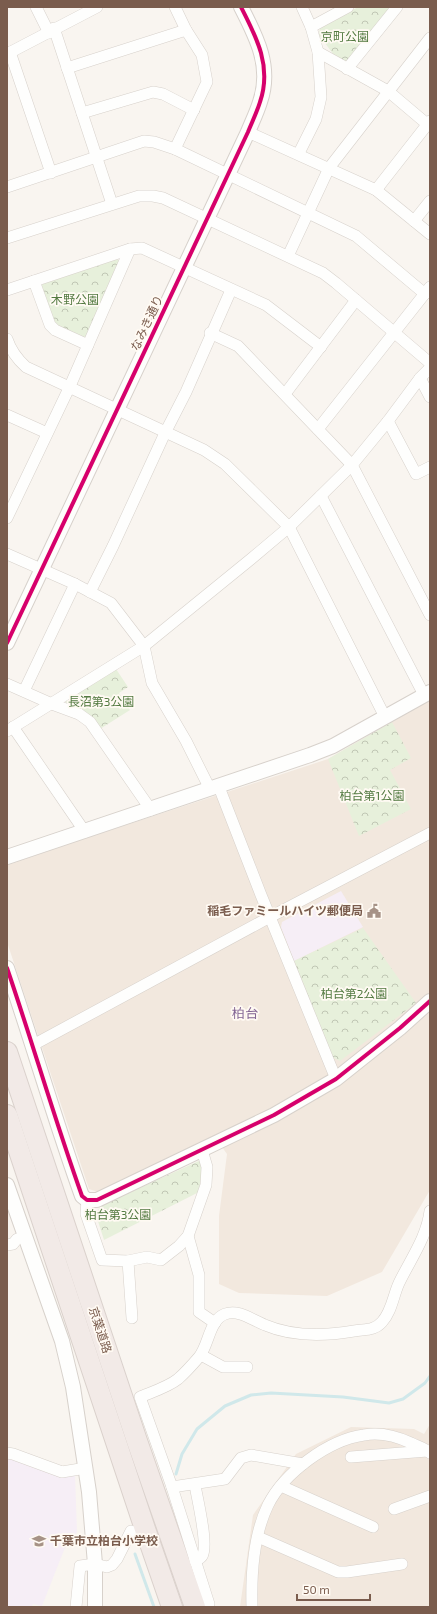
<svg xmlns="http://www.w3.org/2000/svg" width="437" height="1614" viewBox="0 0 437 1614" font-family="'Exo 2','Noto Sans JP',sans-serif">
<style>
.residential{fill:#f2e8de}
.education{fill:#f6eef6}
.park{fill:url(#park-crowns)}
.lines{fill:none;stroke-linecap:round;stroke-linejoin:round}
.stream{stroke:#d0e8ea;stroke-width:3}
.minor-casing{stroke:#d7d1cb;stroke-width:12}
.tertiary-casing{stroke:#d7d1cb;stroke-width:16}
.motorway-casing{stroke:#dad1cc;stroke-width:22}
.minor{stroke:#fefefd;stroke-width:11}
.tertiary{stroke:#fefefd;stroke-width:14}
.motorway{stroke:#f2eae7;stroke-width:20}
.cycleway-casing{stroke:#fffaf3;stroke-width:6}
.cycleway{stroke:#d6006c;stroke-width:4}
.labels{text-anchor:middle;stroke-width:3.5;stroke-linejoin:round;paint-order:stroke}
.park-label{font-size:12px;fill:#537a41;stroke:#fffaf3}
.street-label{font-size:12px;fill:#7a5c4d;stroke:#fffaf3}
.poi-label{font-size:12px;font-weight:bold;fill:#7a5c4d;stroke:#fffaf3;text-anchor:end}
.neighbourhood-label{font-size:13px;fill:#846695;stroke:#fffaf3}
</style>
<defs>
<pattern id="park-crowns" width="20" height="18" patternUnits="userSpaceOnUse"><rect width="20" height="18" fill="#e7f0db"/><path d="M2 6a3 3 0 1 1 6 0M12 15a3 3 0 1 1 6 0" fill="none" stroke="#c0c6b4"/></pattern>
</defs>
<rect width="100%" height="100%" fill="#f9f5f0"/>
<g class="residential">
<polygon points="430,700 430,1190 382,1272 327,1296 239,1293 219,1284 219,1216 227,1154 214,1136 98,1192 89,1189 7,942 7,864 328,759"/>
<polygon points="430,1424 430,1607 240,1607 253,1515 296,1454 351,1427 414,1429 424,1434"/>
</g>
<g class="education">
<polygon points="341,891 363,927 294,961 281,927 282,922"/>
<polygon points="7,1457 75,1474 77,1532 64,1550 42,1606 33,1604 32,1607 7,1607"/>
</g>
<g class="park">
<polygon points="358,7 393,7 348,65 342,66 319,35 320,28"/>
<polygon points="115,257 122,264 89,340 54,327 41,287 44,281"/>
<polygon points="116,669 128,687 119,693 130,710 100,729 66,706 66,701"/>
<polygon points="392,722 411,758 390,770 411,809 359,836 328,759"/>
<polygon points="363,928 416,1003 340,1061 332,1057 294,961"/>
<polygon points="201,1160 204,1173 201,1191 104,1240 96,1215 100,1206"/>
</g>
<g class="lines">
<g class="stream">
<polyline points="176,1474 182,1454 197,1429 225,1406 251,1395 271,1393 343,1397 389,1403 403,1399 425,1383 430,1376"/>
<polyline points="135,1554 154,1607"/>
</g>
<defs>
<g id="minor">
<polyline points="36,7 49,33"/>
<polyline points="175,7 186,30 202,55 207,82 175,149"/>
<polyline points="311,27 348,7"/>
<polyline points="54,28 112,204"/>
<polyline points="10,52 51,173"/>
<polyline points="318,52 388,91 427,124"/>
<polyline points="7,54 97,7"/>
<polyline points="67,68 186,30"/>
<polyline points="347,69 397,7"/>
<polyline points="82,113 153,92 163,94 194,110"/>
<polyline points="248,132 376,190 430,234"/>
<polyline points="299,153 316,119 321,97 318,52 311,27 302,7"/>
<polyline points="7,187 144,141 154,142 175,149 356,236 425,294"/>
<polyline points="376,190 430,121"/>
<polyline points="414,221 430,201"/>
<polyline points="7,238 139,196 153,196 163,198 323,273 336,283 430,363"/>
<polyline points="288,256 329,168 430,38"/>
<polyline points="34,281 50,325 55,330 88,345"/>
<polyline points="7,290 130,249 142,248 266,305 321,347"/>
<polyline points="210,333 238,346 352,465 430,615"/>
<path d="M7,339C11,351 17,359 26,367L204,450L225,464L289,527L385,717"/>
<polyline points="420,378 430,397"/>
<polyline points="285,394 356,300"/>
<polyline points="7,415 47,433"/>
<polyline points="388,421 416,474 430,467"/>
<polyline points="318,429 430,287"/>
<polyline points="321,496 424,695"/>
<polyline points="7,518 70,386 130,249"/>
<polyline points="7,554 75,584 111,603 144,646 152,683 186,741 210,789"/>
<polyline points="90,592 113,546 165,433 186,392 231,290"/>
<polyline points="7,684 52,704 79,714 90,722 151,810"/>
<polyline points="24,691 75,584"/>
<polyline points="13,727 85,832"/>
<polyline points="7,731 144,646 251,559 289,527 352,465 388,421 420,378 430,368"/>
<polyline points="219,787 261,895 336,1079"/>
<polyline points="33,1045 270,917 430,833"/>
<polyline points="87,1200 86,1214 102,1260 128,1261 147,1257 161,1260 179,1246 188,1236 206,1185 207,1167 202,1150"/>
<polyline points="188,1236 199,1275 199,1312 215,1323"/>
<polyline points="7,1245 13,1244 17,1239 26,1237"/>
<polyline points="128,1261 132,1318"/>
<polyline points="201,1355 223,1367 247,1367"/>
<polyline points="7,1453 13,1454 62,1472 86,1468"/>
<polyline points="351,1457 427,1451"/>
<path d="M195,1485C197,1498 209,1546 202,1556C201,1558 197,1560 195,1561"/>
<polyline points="281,1486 373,1527"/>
<polyline points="172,1487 225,1479 241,1458 251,1455 303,1464"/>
<polyline points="394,1509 430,1496"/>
<polyline points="258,1537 338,1572 347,1572 402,1564"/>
<path d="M209,1604L172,1487L140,1397C152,1392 168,1387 178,1379C186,1372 193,1364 199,1357C209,1345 209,1320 225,1314C239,1309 252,1320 265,1325C293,1337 325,1336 354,1331C365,1329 374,1331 382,1322C392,1311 393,1296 399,1283C410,1260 427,1237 430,1211"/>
<polyline points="76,1607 80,1566 95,1564 107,1567 112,1565 117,1559 131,1531"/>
<path d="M252,1607C251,1573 253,1536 268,1505C284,1473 328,1440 364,1435C380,1432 396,1436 411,1443C417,1446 425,1448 430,1453"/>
</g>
<g id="tertiary">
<path d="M7,643L248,132C252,122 257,112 260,102C272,67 257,38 241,7"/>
<polyline points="7,857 310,755 333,746 430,692"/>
<path d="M7,968C33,1044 55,1121 82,1196L87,1200H97L274,1115L336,1079L400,1028L430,1001"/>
<polyline points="7,1185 62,1341 73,1387 89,1492 95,1564 95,1607"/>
</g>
<g id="motorway">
<polyline points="7,1052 137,1441 195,1607"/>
<polyline points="7,1115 145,1529 172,1607"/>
</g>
</defs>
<use href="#minor" class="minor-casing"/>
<use href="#tertiary" class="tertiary-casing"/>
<use href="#motorway" class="motorway-casing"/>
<use href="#minor" class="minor"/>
<use href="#tertiary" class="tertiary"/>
<use href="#motorway" class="motorway"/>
<defs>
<g id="cycleway">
<path d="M7,643L248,132C252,122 257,112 260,102C272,67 257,38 241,7"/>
<path d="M7,968C33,1044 55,1121 82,1196L87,1200H97L274,1115L336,1079L400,1028L430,1001"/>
</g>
</defs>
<use href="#cycleway" class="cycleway-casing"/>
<use href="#cycleway" class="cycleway"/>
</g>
<defs>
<symbol id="civic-bare" viewBox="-9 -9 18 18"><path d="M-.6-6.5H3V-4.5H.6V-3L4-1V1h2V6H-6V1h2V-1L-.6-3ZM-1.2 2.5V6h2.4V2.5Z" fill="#a69286" stroke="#fffaf3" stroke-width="2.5" paint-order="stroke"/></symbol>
<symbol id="school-bare" viewBox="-9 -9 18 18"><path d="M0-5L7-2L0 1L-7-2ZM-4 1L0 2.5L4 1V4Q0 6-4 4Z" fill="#a69286" stroke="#fffaf3" stroke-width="2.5" paint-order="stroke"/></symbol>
</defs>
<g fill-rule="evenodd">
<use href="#civic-bare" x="364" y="901" width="20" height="20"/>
<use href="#school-bare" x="29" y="1531" width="20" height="20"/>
</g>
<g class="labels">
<g class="park-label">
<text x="345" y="41">京町公園</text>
<text x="75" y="304">木野公園</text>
<text x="101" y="706">長沼第3公園</text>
<text x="372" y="800">柏台第1公園</text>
<text x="354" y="998">柏台第2公園</text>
<text x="118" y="1219">柏台第3公園</text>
</g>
<g class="street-label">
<text transform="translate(147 323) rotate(-65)" y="4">なみき通り</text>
<text transform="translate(100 1330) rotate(72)" y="4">京葉道路</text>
</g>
<g class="poi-label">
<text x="363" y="915">稲毛ファミールハイツ郵便局</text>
<text x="50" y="1545" text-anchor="start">千葉市立柏台小学校</text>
</g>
<g class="neighbourhood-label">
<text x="245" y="1018">柏台</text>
</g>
</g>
<rect width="437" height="1614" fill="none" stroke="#7a5c4d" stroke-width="16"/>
<path d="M297 1594v6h73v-6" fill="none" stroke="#7a5c4d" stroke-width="2"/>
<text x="303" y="1594" font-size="12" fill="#7a5c4d" stroke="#fffaf3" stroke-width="3" paint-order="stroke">50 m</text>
</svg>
